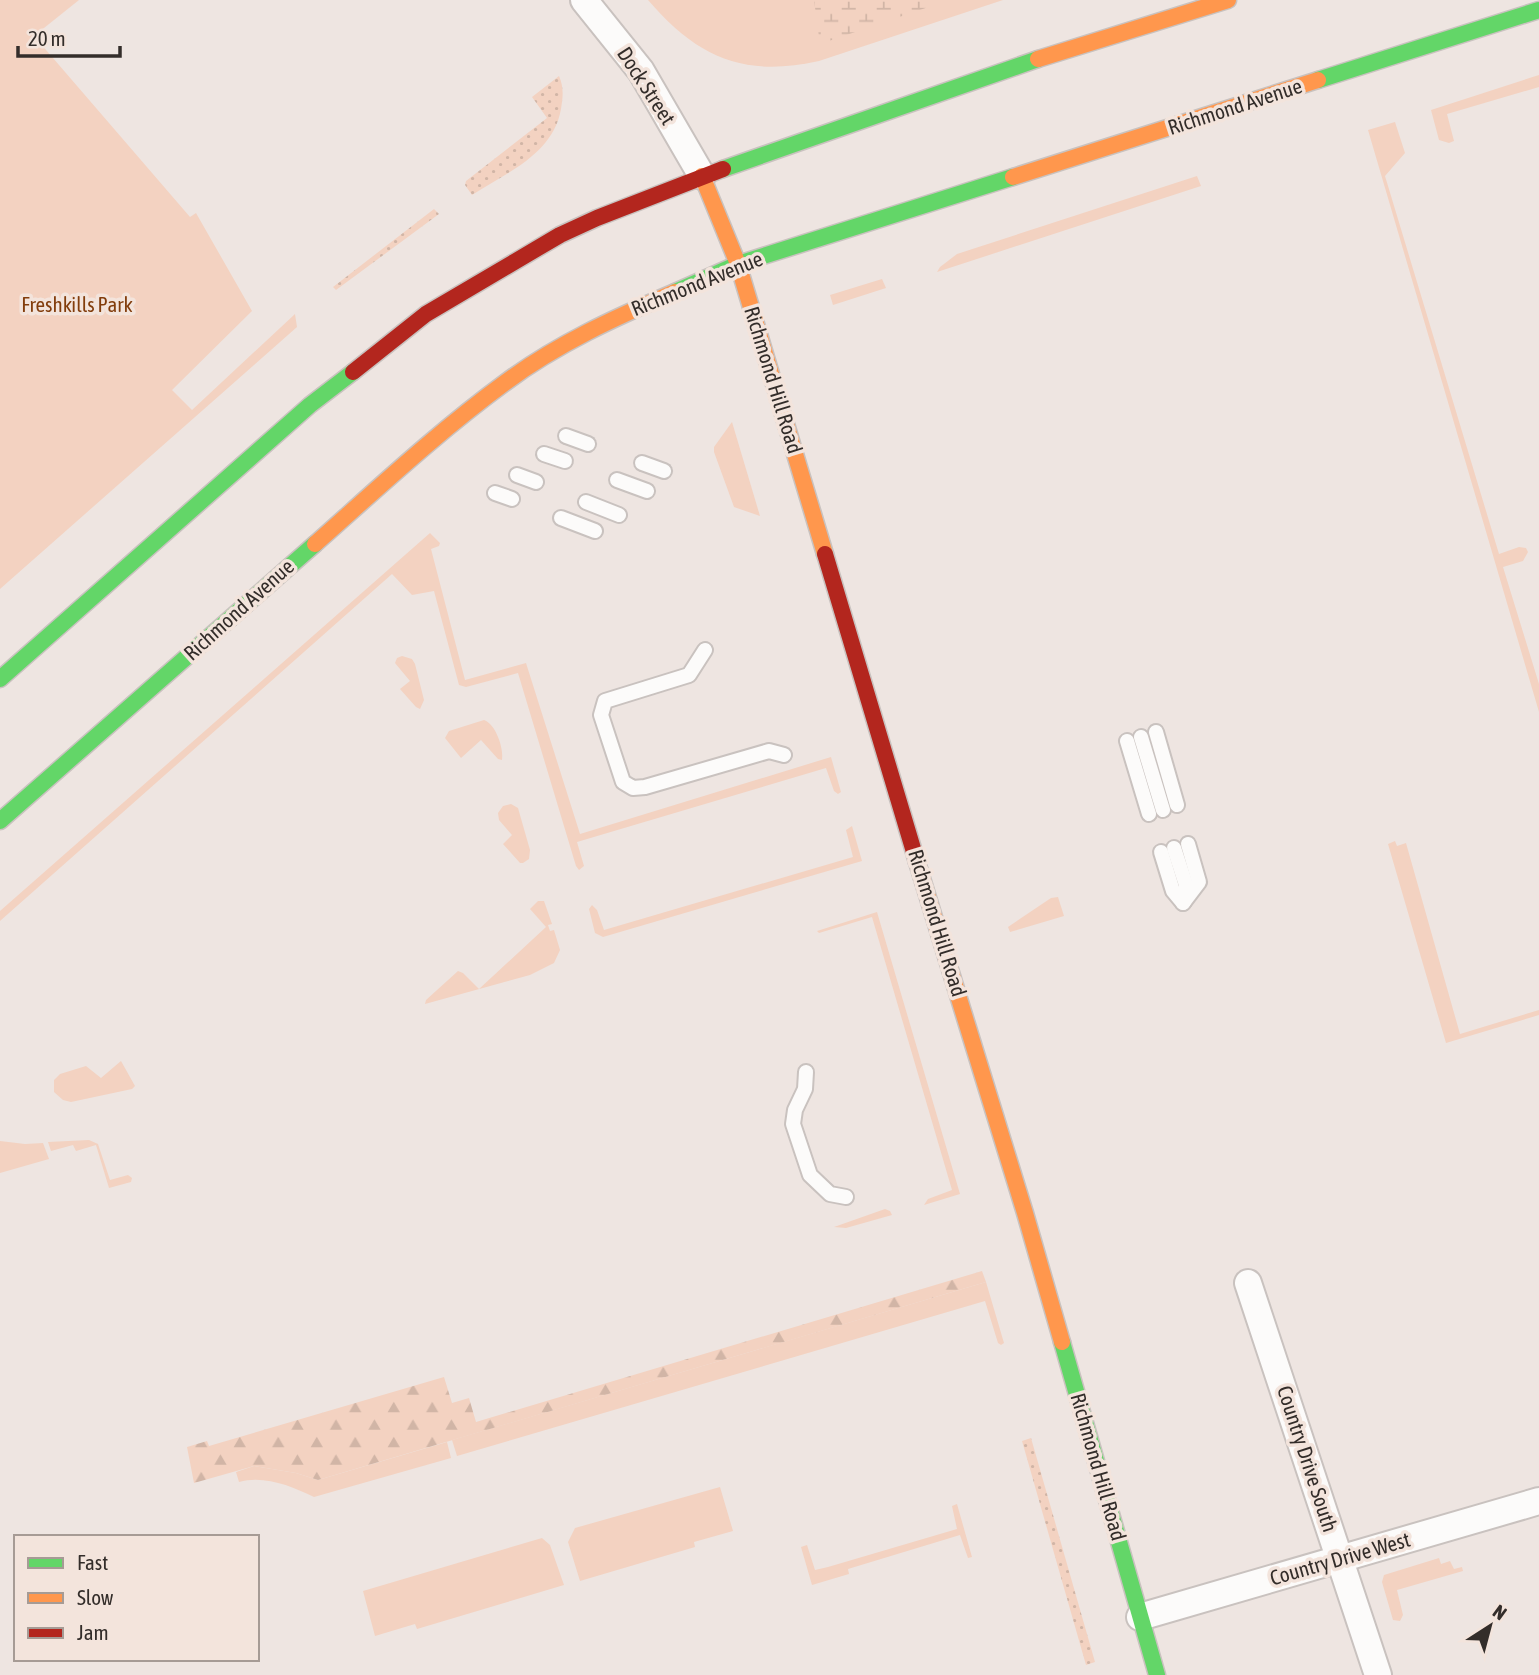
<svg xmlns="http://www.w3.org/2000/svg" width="1539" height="1675" viewBox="0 0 1539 1675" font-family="'Asap Condensed',sans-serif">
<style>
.green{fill:#f3d2c1}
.forest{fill:url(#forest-firs)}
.wetland{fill:url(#wetland-marsh)}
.garden{fill:url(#garden-dots)}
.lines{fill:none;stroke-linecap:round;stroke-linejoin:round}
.lane-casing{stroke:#c9c2bf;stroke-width:18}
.street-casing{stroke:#c9c2bf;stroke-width:30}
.fast-casing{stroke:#c9c2bf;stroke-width:19}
.slow-casing{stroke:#c9c2bf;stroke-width:19}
.jam-casing{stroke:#c9c2bf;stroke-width:19}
.lane{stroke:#fcfbfa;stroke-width:14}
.street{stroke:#fcfbfa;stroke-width:26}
.fast{stroke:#63d668;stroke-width:16}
.slow{stroke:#ff974d;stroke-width:16}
.jam{stroke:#b3261e;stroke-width:16}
.labels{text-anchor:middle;stroke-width:7;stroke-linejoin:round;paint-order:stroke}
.street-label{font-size:21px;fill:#332d2a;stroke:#f3e4dc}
.park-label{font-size:21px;fill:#823d0c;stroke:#f3e4dc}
</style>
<defs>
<pattern id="forest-firs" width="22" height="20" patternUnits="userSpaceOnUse" patternTransform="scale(1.75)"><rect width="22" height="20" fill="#f3d2c1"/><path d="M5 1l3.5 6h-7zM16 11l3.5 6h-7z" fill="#d1b5a6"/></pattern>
<pattern id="wetland-marsh" width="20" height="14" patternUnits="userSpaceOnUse" patternTransform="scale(1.75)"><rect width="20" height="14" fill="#f3d2c1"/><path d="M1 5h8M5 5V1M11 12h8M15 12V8" fill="none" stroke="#d1b5a6"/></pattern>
<pattern id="garden-dots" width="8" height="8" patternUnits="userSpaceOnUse" patternTransform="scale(1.75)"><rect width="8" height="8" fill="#f3d2c1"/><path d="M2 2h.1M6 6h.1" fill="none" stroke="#d1b5a6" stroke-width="1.8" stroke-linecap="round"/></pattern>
</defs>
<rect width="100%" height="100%" fill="#eee5e1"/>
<g class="green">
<polygon points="0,0 79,0 34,36 190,217 196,213 252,311 172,390 192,410 295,314 297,327 0,589"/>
<path d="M648,0H1003L819,61C743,78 697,57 648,0Z"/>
<polygon points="1539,75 1539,87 1447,114 1454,141 1449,143 1439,140 1431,110"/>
<polygon points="1395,122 1405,153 1385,176 1499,554 1519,547 1526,548 1528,552 1523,561 1503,567 1539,684 1539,712 1368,130"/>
<polygon points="1197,176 1201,186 937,272 940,267 957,254"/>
<polygon points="882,279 886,288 833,305 830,295"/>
<polygon points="732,422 760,516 734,507 714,452 714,447"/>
<polygon points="430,533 440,543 439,546 431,549 465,680 526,663 580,834 831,757 841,792 838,794 834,791 826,768 577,842 584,866 579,870 576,866 518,673 466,687 459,685 434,591 412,595 392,574 0,921 0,911"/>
<polygon points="402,656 412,659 415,664 424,700 420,709 416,707 400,689 410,681 395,663 397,658"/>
<path d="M484,720C496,724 504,749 502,760L498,759L481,740L461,758L445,738L449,731Z"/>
<polygon points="511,804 518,808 530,850 529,859 523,863 520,863 503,844 512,835 499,820 498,813 503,806"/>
<polygon points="852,826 862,861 603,937 595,933 589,909 592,905 597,910 604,930 853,857 846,830"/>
<polygon points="1395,841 1397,846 1406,843 1460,1034 1539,1010 1539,1015 1446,1043 1388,844"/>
<polygon points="1058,897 1064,916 1010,932 1008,927 1051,898"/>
<polygon points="538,901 544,901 552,924 548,925 550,931 554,930 560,950 554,963 530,975 425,1004 426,1000 458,971 463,973 479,989 546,927 530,909"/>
<polygon points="877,912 960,1194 924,1205 928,1199 952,1190 872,917 819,933 817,931"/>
<polygon points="121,1061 135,1086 132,1089 71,1102 63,1100 54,1092 54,1080 60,1074 86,1066 101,1078"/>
<polygon points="89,1140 98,1144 110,1180 128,1175 132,1178 131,1182 109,1188 96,1145 76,1151 73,1145 51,1151 48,1142"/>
<polygon points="0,1141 25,1144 43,1143 49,1159 0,1173"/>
<polygon points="885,1209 890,1211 892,1215 846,1228 834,1227"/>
<polygon points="986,1282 1004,1343 1001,1345 998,1343 985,1301 457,1456 452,1440"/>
<path d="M447,1442L451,1458L314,1497C291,1486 264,1475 239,1482L236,1472L254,1466L296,1473L318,1480Z"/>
<polygon points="720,1487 733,1531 694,1542 695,1547 580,1581 568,1542 575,1528"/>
<polygon points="957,1504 972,1557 968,1558 960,1535 848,1569 849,1574 812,1585 801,1547 807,1545 815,1570 828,1567 957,1529 952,1506"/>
<polygon points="542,1538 550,1545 564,1585 417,1629 415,1624 375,1636 363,1591"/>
<polygon points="1439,1558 1441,1564 1450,1561 1454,1569 1462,1567 1463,1571 1397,1590 1403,1615 1400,1621 1393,1620 1382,1582 1384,1575"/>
</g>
<polygon class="forest" points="982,1271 986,1282 318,1480 296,1473 254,1466 194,1483 187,1447 207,1441 209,1446 444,1377 452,1403 469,1398 476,1422"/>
<polygon class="wetland" points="814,0 949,0 820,44"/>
<g class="garden">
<path d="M559,76C564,87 563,97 561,109C553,154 508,172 472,195L465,185L466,181L547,118L532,97Z"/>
<polygon points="434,209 439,214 336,290 333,287"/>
<polygon points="1031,1438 1095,1662 1086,1665 1022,1441"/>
</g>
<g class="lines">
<defs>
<g id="lane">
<polyline points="566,436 588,444"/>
<polyline points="544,454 565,461"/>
<polyline points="642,463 664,471"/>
<polyline points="517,475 536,482"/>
<polyline points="617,480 647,491"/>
<polyline points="495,493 512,499"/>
<polyline points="586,502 619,515"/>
<polyline points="561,518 595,531"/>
<polyline points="705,650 689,675 605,701 601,715 623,782 633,788 645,787 769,751 784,755"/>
<polyline points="1156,732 1177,805"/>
<polyline points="1141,737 1163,810"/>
<polyline points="1127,741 1149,814"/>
<polyline points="1174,848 1186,885 1184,902"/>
<polyline points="1161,852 1173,891 1183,903"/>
<polyline points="1183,903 1199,882 1188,844"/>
<polyline points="806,1072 805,1089 795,1110 793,1124 810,1175 830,1194 846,1197"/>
</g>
<g id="street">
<polyline points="584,0 641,71 702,176"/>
<polyline points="1248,1283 1378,1675"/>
<polyline points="1140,1617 1539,1501"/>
</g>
<g id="fast">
<polyline points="1318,80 1539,10"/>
<polyline points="723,169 1038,59"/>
<polyline points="675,292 738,264 1013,177"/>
<polyline points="0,679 310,405 353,372"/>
<polyline points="0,821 315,544"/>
<polyline points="1062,1342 1157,1675"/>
</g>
<g id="slow">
<polyline points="1038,59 1228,0"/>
<polyline points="702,176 738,264 825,554"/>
<polyline points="1013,177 1318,80"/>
<path d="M315,544C377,489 439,431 506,382C557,344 616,317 675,292"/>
<polyline points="917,862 1025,1213 1062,1342"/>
</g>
<g id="jam">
<polyline points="353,372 426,314 560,235 597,218 723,169"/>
<polyline points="825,554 917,862"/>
</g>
</defs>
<use href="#lane" class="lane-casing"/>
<use href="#street" class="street-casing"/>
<use href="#fast" class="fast-casing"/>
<use href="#slow" class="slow-casing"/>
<use href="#jam" class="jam-casing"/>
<use href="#lane" class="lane"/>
<use href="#street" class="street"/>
<use href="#fast" class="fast"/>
<use href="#slow" class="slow"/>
<use href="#jam" class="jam"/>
</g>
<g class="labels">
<g class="street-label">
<text transform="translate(646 86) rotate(57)" y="7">Dock Street</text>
<text transform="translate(1235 107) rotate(-18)" y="7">Richmond Avenue</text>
<text transform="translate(697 284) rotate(-22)" y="7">Richmond Avenue</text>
<text transform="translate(773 380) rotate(73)" y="7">Richmond Hill Road</text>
<text transform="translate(239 610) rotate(-42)" y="7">Richmond Avenue</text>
<text transform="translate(937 923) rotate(73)" y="7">Richmond Hill Road</text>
<text transform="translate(1307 1459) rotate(72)" y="7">Country Drive South</text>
<text transform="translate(1098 1467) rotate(74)" y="7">Richmond Hill Road</text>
<text transform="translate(1340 1559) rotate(-16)" y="7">Country Drive West</text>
</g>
<g class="park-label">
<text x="77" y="312">Freshkills Park</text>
</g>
</g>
<rect x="14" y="1535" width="245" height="126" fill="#f3e4dc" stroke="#a69b95" stroke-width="2"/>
<rect x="28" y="1558" width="35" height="10" fill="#63d668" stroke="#a69b95" stroke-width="2"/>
<text x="77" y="1570" font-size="21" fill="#332d2a">Fast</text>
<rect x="28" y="1593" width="35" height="10" fill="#ff974d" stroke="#a69b95" stroke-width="2"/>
<text x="77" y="1605" font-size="21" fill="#332d2a">Slow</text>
<rect x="28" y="1628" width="35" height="10" fill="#b3261e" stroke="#a69b95" stroke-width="2"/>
<text x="77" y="1640" font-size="21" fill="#332d2a">Jam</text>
<g transform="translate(1490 1626) rotate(36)" stroke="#f3e4dc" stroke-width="5" paint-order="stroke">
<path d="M0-5L12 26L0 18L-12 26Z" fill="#332d2a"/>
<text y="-10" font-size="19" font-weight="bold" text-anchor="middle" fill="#332d2a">N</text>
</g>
<path d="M18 46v10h102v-10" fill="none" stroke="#332d2a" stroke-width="3.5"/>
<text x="28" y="46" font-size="21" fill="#332d2a" stroke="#f3e4dc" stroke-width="5" paint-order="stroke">20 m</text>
</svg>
